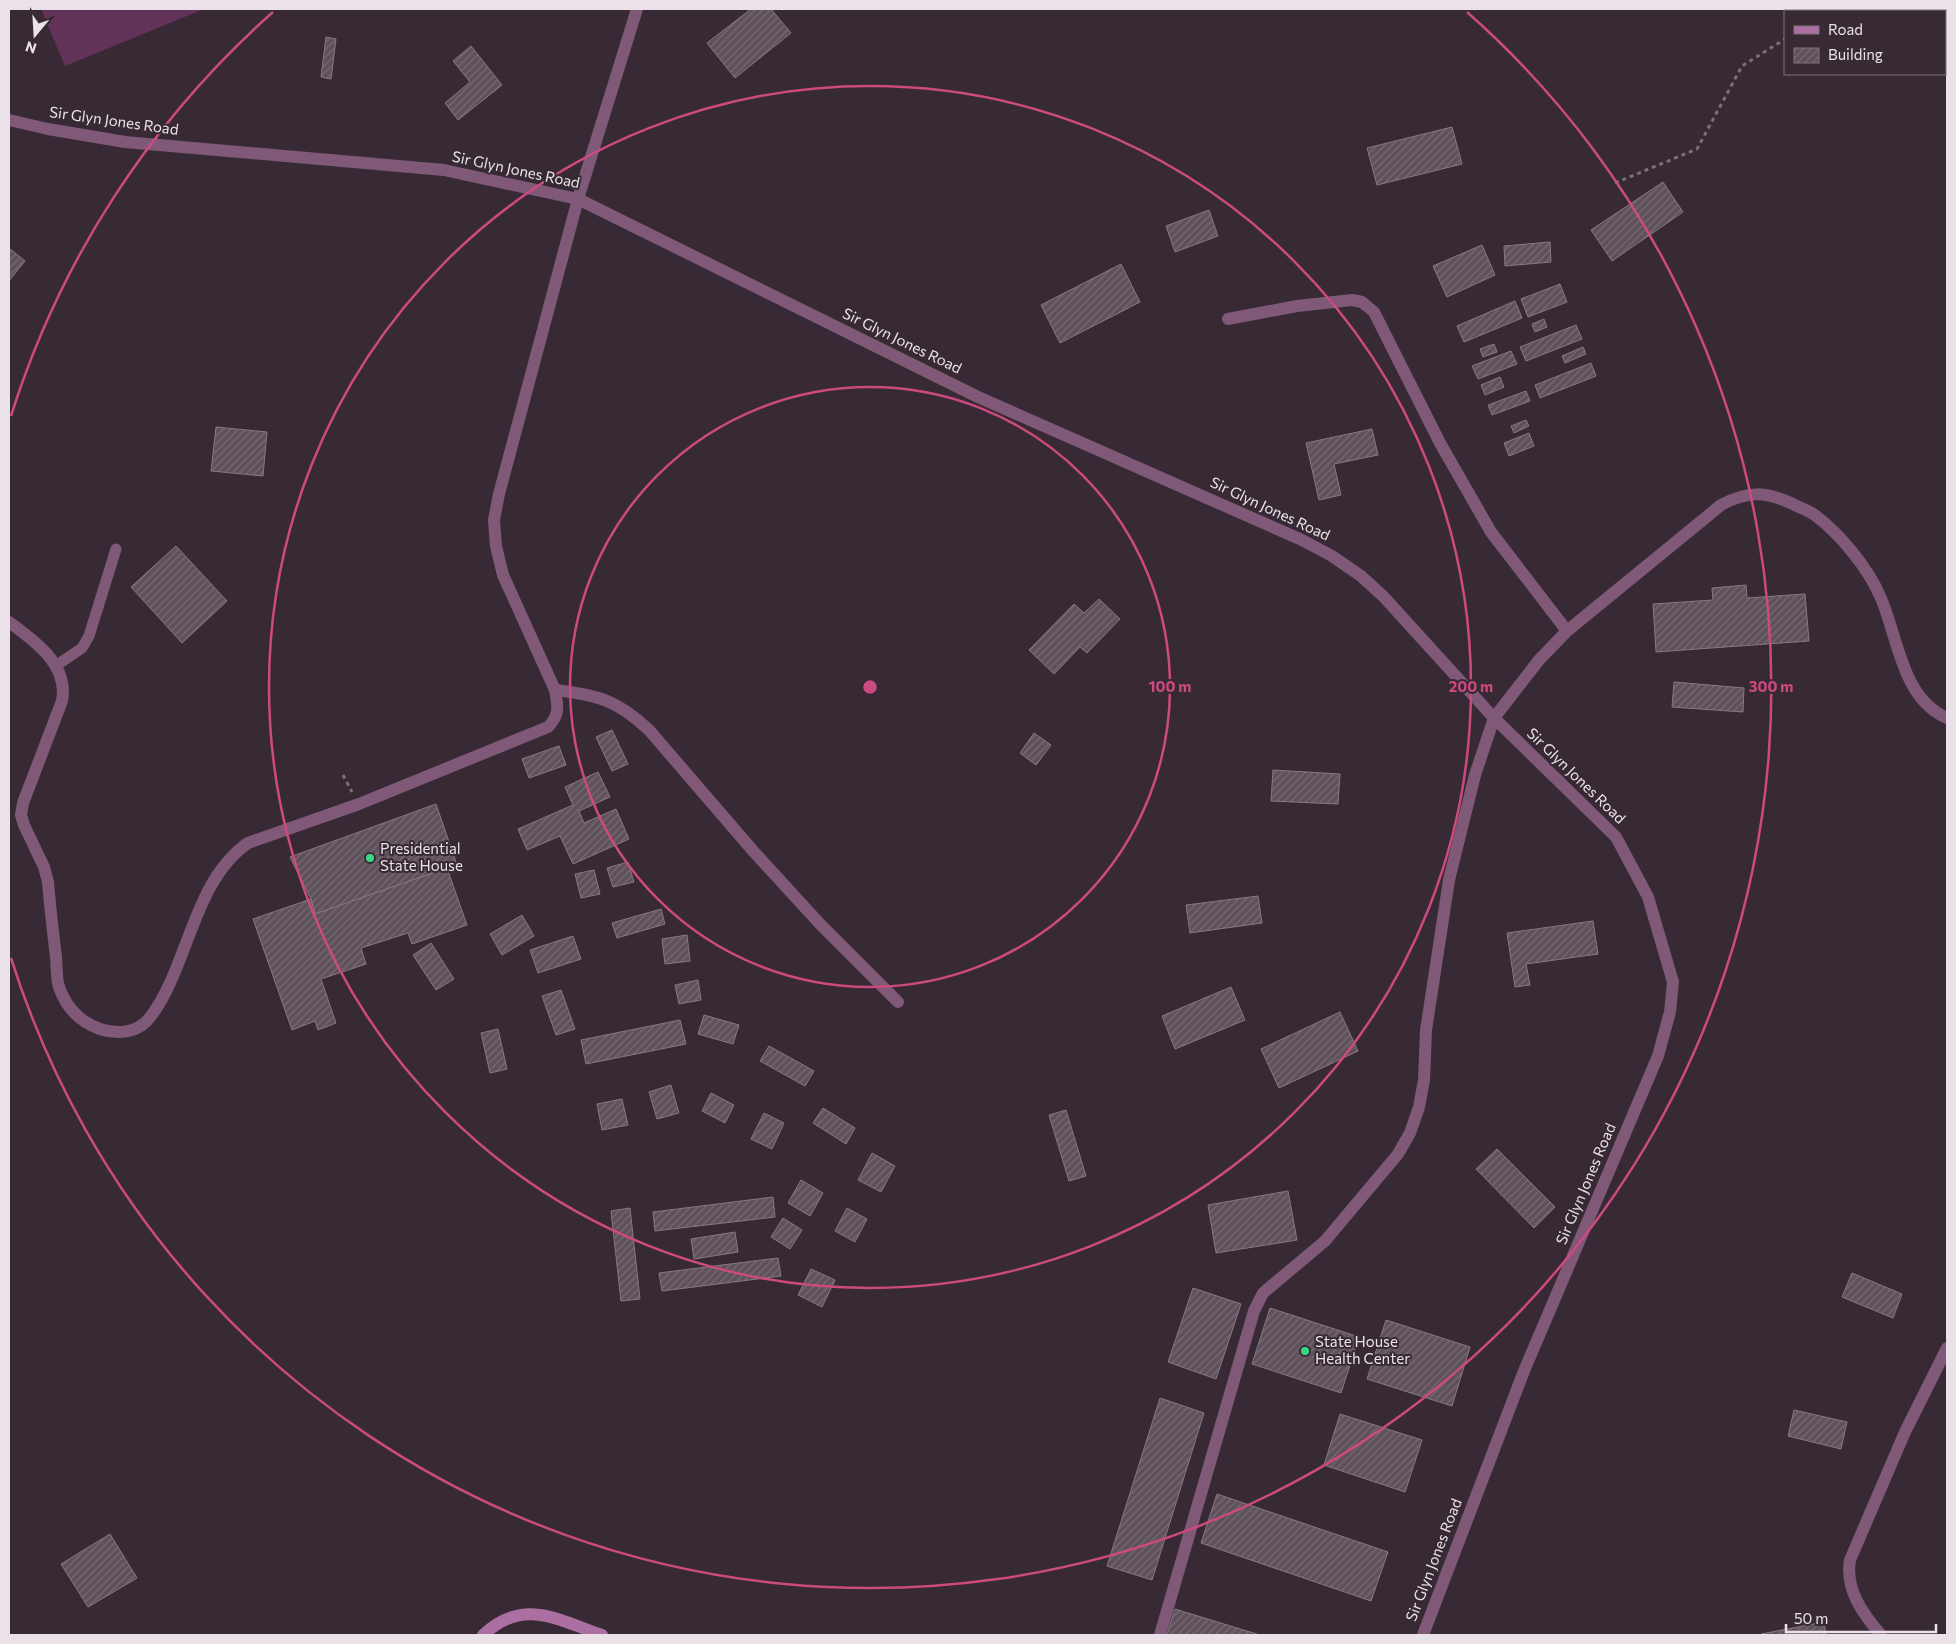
<svg xmlns="http://www.w3.org/2000/svg" width="1956" height="1644" viewBox="0 0 1956 1644" font-family="Commissioner,sans-serif">
<style>
.grass{fill:#623259}
.building{fill:url(#building-hatch);stroke:#887884}
.lines{fill:none;stroke-linecap:round;stroke-linejoin:round}
.path{stroke:#7b7079;stroke-width:3;stroke-dasharray:4 4;stroke-linecap:butt}
.lane{stroke:#805978;stroke-width:11}
.street{stroke:#805978;stroke-width:12}
.secondary{stroke:#ac6fa1;stroke-width:12}
.ring{fill:none;stroke:#cc4a7e;stroke-width:2.5}
.poi-dot{fill:#37d880;stroke:#372a34;stroke-width:2}
.labels{text-anchor:middle;stroke-width:4;stroke-linejoin:round;paint-order:stroke}
.street-label{font-size:15px;fill:#eae2e8;stroke:#372a34}
.poi-label{font-size:15px;fill:#eae2e8;stroke:#372a34;text-anchor:start}
.centre{fill:#cc4a7e;stroke:#372a34;stroke-width:2.5}
.ring-label{font-size:15px;text-anchor:middle;font-weight:bold;fill:#cc4a7e;stroke:#372a34;stroke-width:4;stroke-linejoin:round;paint-order:stroke}
</style>
<defs>
<pattern id="building-hatch" width="6" height="6" patternUnits="userSpaceOnUse" patternTransform="scale(1.25)"><rect width="6" height="6" fill="#5f515c"/><path d="M-1 1l2-2M0 6l6-6M5 7l2-2" fill="none" stroke="#766a73"/></pattern>
</defs>
<rect width="100%" height="100%" fill="#372a34"/>
<polygon class="grass" points="41,9 204,9 65,66"/>
<g class="building">
<polygon points="751,9 771,9 791,33 735,78 707,43"/>
<polygon points="326,37 336,39 331,79 321,77"/>
<polygon points="471,46 502,85 458,120 445,103 470,82 453,61"/>
<polygon points="1452,127 1462,164 1377,185 1367,148"/>
<polygon points="1663,182 1683,212 1612,261 1591,230"/>
<polygon points="1209,210 1218,236 1175,252 1166,226"/>
<polygon points="1550,242 1551,262 1505,266 1504,246"/>
<polygon points="1482,245 1495,275 1447,297 1433,266"/>
<polygon points="9,248 25,261 9,281"/>
<polygon points="1121,264 1140,302 1060,343 1041,305"/>
<polygon points="1560,284 1567,302 1528,317 1521,299"/>
<polygon points="1515,301 1522,318 1464,342 1457,326"/>
<polygon points="1544,319 1547,327 1535,332 1532,324"/>
<polygon points="1576,325 1582,339 1526,361 1520,347"/>
<polygon points="1494,344 1497,352 1483,357 1480,349"/>
<polygon points="1583,347 1586,354 1565,363 1562,356"/>
<polygon points="1511,351 1517,364 1478,379 1472,366"/>
<polygon points="1591,363 1596,376 1540,398 1535,385"/>
<polygon points="1500,377 1504,387 1485,395 1481,385"/>
<polygon points="1526,391 1530,401 1492,415 1488,405"/>
<polygon points="1526,420 1529,426 1514,433 1511,426"/>
<polygon points="216,427 267,432 263,476 211,471"/>
<polygon points="1372,429 1378,455 1334,464 1341,495 1319,500 1306,443"/>
<polygon points="1529,433 1534,446 1509,456 1504,443"/>
<polygon points="176,546 227,601 182,643 131,587"/>
<polygon points="1746,585 1747,598 1805,594 1809,641 1656,652 1653,604 1713,600 1712,588"/>
<polygon points="1099,599 1120,619 1087,653 1080,647 1054,674 1029,650 1074,604 1084,613"/>
<polygon points="1674,682 1744,688 1743,712 1672,707"/>
<polygon points="612,730 628,764 612,771 596,737"/>
<polygon points="1034,733 1051,745 1036,765 1020,753"/>
<polygon points="559,746 566,765 529,778 522,759"/>
<polygon points="1273,770 1340,774 1338,804 1271,801"/>
<polygon points="598,772 610,797 579,811 584,823 616,809 629,839 573,864 560,836 527,850 518,829 573,805 565,787"/>
<polygon points="436,804 457,865 315,914 311,899 290,857"/>
<polygon points="628,862 634,882 613,887 607,868"/>
<polygon points="447,868 467,925 412,944 408,933 361,948 366,964 321,979 336,1023 318,1030 315,1021 292,1030 253,919 311,899 315,914"/>
<polygon points="594,870 600,894 581,898 575,874"/>
<polygon points="1258,896 1262,923 1190,933 1186,905"/>
<polygon points="661,909 665,924 617,938 612,923"/>
<polygon points="522,915 534,936 502,955 490,934"/>
<polygon points="1593,921 1598,954 1526,964 1530,985 1515,987 1507,933"/>
<polygon points="687,935 690,961 665,964 662,939"/>
<polygon points="573,936 581,959 538,973 530,950"/>
<polygon points="431,943 454,979 436,990 413,955"/>
<polygon points="698,980 701,1000 679,1004 675,985"/>
<polygon points="1231,987 1245,1020 1175,1049 1162,1016"/>
<polygon points="561,990 575,1029 556,1035 542,996"/>
<polygon points="1340,1012 1358,1051 1279,1088 1261,1049"/>
<polygon points="704,1015 739,1025 733,1044 698,1034"/>
<polygon points="680,1020 686,1044 586,1064 581,1040"/>
<polygon points="498,1029 507,1069 490,1073 481,1033"/>
<polygon points="769,1046 814,1071 805,1086 760,1061"/>
<polygon points="671,1085 679,1113 657,1119 649,1092"/>
<polygon points="711,1093 734,1105 725,1123 702,1111"/>
<polygon points="622,1099 628,1125 602,1130 597,1104"/>
<polygon points="823,1108 855,1128 846,1144 813,1123"/>
<polygon points="1066,1110 1086,1176 1069,1181 1049,1115"/>
<polygon points="764,1113 784,1123 772,1149 751,1139"/>
<polygon points="1497,1149 1555,1207 1534,1228 1476,1169"/>
<polygon points="872,1153 895,1166 881,1192 858,1180"/>
<polygon points="801,1180 823,1193 810,1216 788,1203"/>
<polygon points="1288,1191 1297,1240 1216,1253 1208,1205"/>
<polygon points="773,1197 775,1217 655,1231 653,1212"/>
<polygon points="630,1208 640,1299 621,1301 611,1211"/>
<polygon points="847,1208 867,1219 855,1242 835,1231"/>
<polygon points="783,1218 802,1230 790,1249 771,1237"/>
<polygon points="735,1232 738,1252 694,1259 691,1239"/>
<polygon points="778,1258 781,1276 662,1291 659,1273"/>
<polygon points="811,1269 835,1280 822,1307 798,1295"/>
<polygon points="1852,1273 1902,1294 1893,1318 1842,1297"/>
<polygon points="1193,1288 1241,1304 1216,1379 1168,1362"/>
<polygon points="1270,1308 1359,1337 1341,1393 1252,1364"/>
<polygon points="1386,1320 1470,1347 1452,1406 1367,1379"/>
<polygon points="1160,1398 1204,1413 1152,1580 1107,1566"/>
<polygon points="1794,1410 1847,1422 1841,1449 1788,1436"/>
<polygon points="1340,1414 1422,1440 1405,1492 1324,1465"/>
<polygon points="1217,1494 1388,1552 1371,1601 1201,1543"/>
<polygon points="110,1534 137,1578 88,1607 61,1564"/>
<polygon points="1175,1609 1260,1635 1167,1635"/>
<polygon points="1824,1622 1826,1635 1761,1635 1761,1634"/>
</g>
<g class="lines">
<g class="path">
<polyline points="1828,11 1831,9"/>
<polyline points="1615,183 1697,149 1742,66 1785,39"/>
<polyline points="343,775 352,792"/>
</g>
<polyline class="lane" points="57,665 82,648 89,636 116,549"/>
<g class="street">
<polyline points="9,120 48,129 125,142 444,170 578,199 978,397 1302,540 1332,556 1361,576 1383,596 1494,718 1616,837 1648,897 1673,982 1670,1012 1658,1056 1524,1371 1423,1635"/>
<polyline points="1228,319 1297,306 1352,300 1362,302 1374,312 1440,443 1491,532 1567,631"/>
<path d="M9,622C35,641 69,665 62,701L23,803L21,815L24,825L44,867L48,882C50,907 53,932 56,957C57,967 56,978 59,987C66,1007 80,1022 100,1029C118,1035 139,1033 151,1016C189,965 193,881 248,843L359,804L548,727C560,715 558,706 555,690L503,575L496,546L494,520L499,494L578,199L637,9"/>
<path d="M555,690C598,695 617,700 649,730L754,852L820,924L898,1002"/>
<path d="M1160,1635L1254,1311L1263,1293L1325,1241L1398,1154L1410,1133L1419,1107L1424,1080L1426,1030L1449,880L1475,775L1494,718L1539,660L1567,631L1721,505C1747,491 1765,491 1793,504C1800,508 1810,511 1816,516C1840,534 1868,568 1880,596C1898,636 1901,698 1947,718"/>
<path d="M1881,1635C1863,1614 1845,1590 1850,1560L1905,1432L1947,1348"/>
</g>
<path class="secondary" d="M483,1635C523,1597 558,1620 602,1635"/>
</g>
<g class="ring">
<circle cx="870" cy="687" r="300"/>
<circle cx="870" cy="687" r="601"/>
<path d="M11 416A901 901 0 0 1 273 12M1467 12A901 901 0 1 1 11 958"/>
</g>
<g class="poi-dot">
<circle cx="370" cy="858" r="5"/>
<circle cx="1305" cy="1351" r="5"/>
</g>
<g class="labels">
<g class="street-label">
<text transform="translate(114 121) rotate(8)" y="5">Sir Glyn Jones Road</text>
<text transform="translate(516 170) rotate(12)" y="5">Sir Glyn Jones Road</text>
<text transform="translate(902 341) rotate(26)" y="5">Sir Glyn Jones Road</text>
<text transform="translate(1270 509) rotate(25)" y="5">Sir Glyn Jones Road</text>
<text transform="translate(1576 776) rotate(44)" y="5">Sir Glyn Jones Road</text>
<text transform="translate(1586 1184) rotate(-67)" y="5">Sir Glyn Jones Road</text>
<text transform="translate(1434 1560) rotate(-69)" y="5">Sir Glyn Jones Road</text>
</g>
<g class="poi-label">
<text x="380" y="854">Presidential<tspan x="380" dy="17">State House</tspan></text>
<text x="1315" y="1347">State House<tspan x="1315" dy="17">Health Center</tspan></text>
</g>
</g>
<circle cx="870" cy="687" r="8" class="centre"/>
<g class="ring-label">
<text x="1170" y="692">100 m</text>
<text x="1471" y="692">200 m</text>
<text x="1771" y="692">300 m</text>
</g>
<rect width="1956" height="1644" fill="none" stroke="#eae2e8" stroke-width="20"/>
<rect x="1784" y="10" width="162" height="65" fill="#372a34" stroke="#7f747c"/>
<rect x="1794" y="26" width="25" height="8" fill="#ac6fa1" stroke="#7f747c"/>
<text x="1828" y="35" font-size="15" fill="#eae2e8">Road</text>
<rect x="1794" y="48" width="25" height="15" fill="url(#building-hatch)" stroke="#7f747c"/>
<text x="1828" y="60" font-size="15" fill="#eae2e8">Building</text>
<g transform="translate(35 35) rotate(198)" stroke="#372a34" stroke-width="4" paint-order="stroke">
<path d="M0-4L9 19L0 12L-9 19Z" fill="#eae2e8"/>
<text y="-8" font-size="14" font-weight="bold" text-anchor="middle" fill="#eae2e8">N</text>
</g>
<path d="M1786 1624v8h150v-8" fill="none" stroke="#eae2e8" stroke-width="2.5"/>
<text x="1794" y="1624" font-size="15" fill="#eae2e8" stroke="#372a34" stroke-width="4" paint-order="stroke">50 m</text>
</svg>
